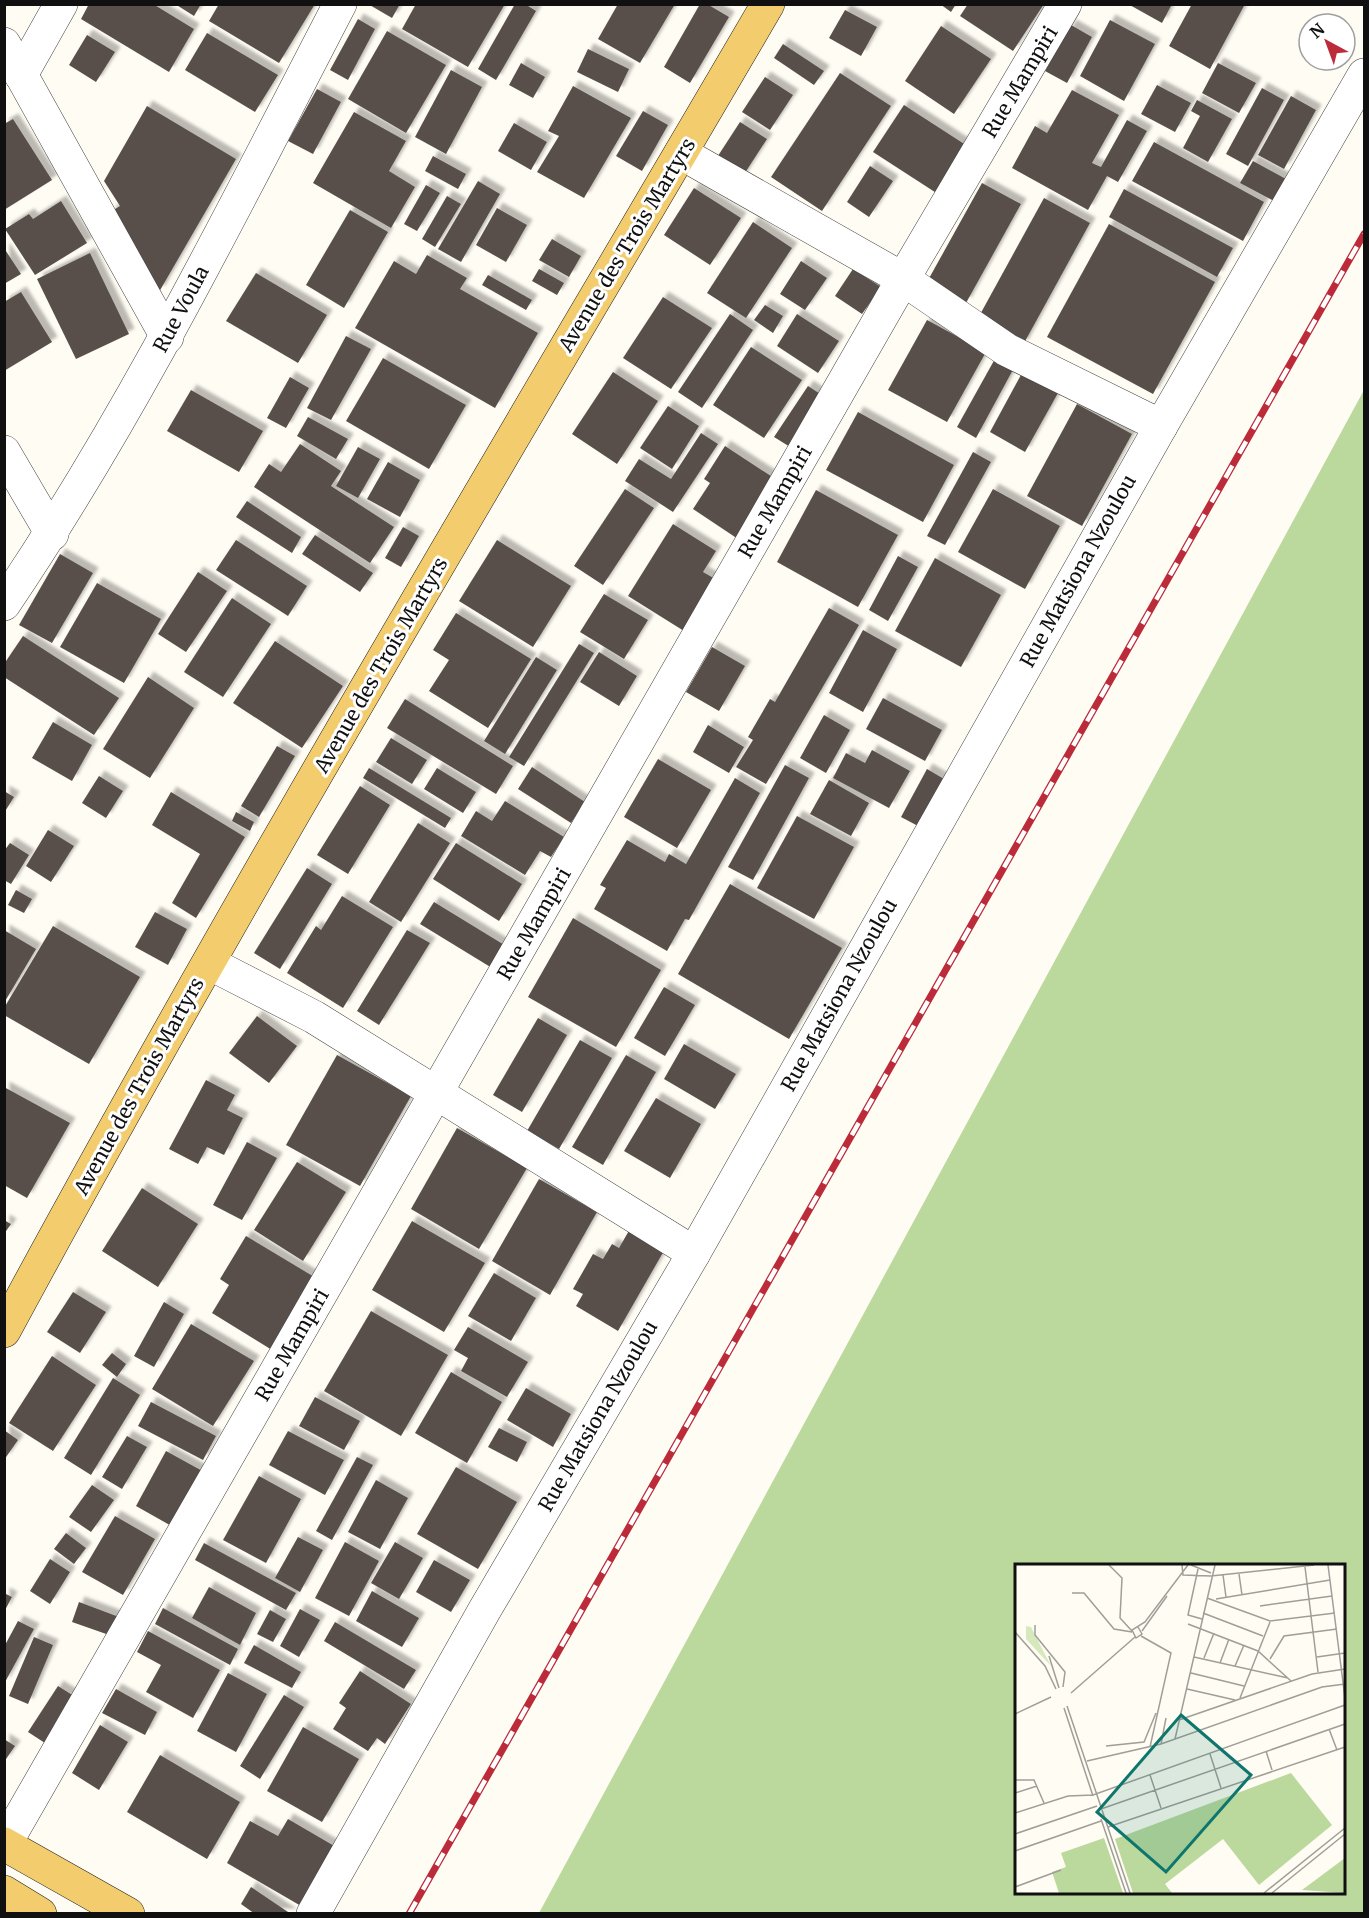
<svg xmlns="http://www.w3.org/2000/svg" width="1369" height="1918" viewBox="0 0 1369 1918" font-family="Merriweather,serif">
<style>
.forest{fill:#bbd99c;fill-rule:evenodd}
.building{fill:#58504c;filter:url(#shadow)}
.lines{fill:none;stroke-linecap:round;stroke-linejoin:round}
.minor-casing{stroke:#434343;stroke-width:34}
.major-casing{stroke:#212121;stroke-width:34}
.minor{stroke:#fff;stroke-width:33}
.major{stroke:#f3cc6e;stroke-width:33}
.rail-casing{stroke:#bc2b3a;stroke-width:7}
.rail{stroke:#fff;stroke-width:4.5;stroke-dasharray:14;stroke-linecap:butt}
.labels{text-anchor:middle;stroke-width:6;stroke-linejoin:round;paint-order:stroke}
.street-label{font-size:20px;fill:#101010;stroke:#fff}
.inset-road{fill:none;stroke:#9f9e98;stroke-width:1.5}
.view{fill:#0f766e;fill-opacity:0.15;stroke:#0f766e;stroke-width:3}
.inset-edge{fill:none;stroke:#101010;stroke-width:3}
</style>
<defs>
<filter id="shadow"><feDropShadow dx="5.5" dy="-5.5" stdDeviation="1.5" flood-color="#0004"/></filter>
</defs>
<rect width="100%" height="100%" fill="#fffcf3"/>
<path class="forest" d="M1364,390V1913H539ZM1016,1566H1344V1892H1016Z"/>
<g class="building">
<polygon points="89,4 153,4 194,29 169,72 81,19"/>
<polygon points="175,4 201,4 194,16"/>
<polygon points="219,4 315,4 279,63 209,21"/>
<polygon points="368,4 400,4 392,18"/>
<polygon points="416,4 505,4 468,67 402,29"/>
<polygon points="515,4 525,4 536,11 496,80 478,69"/>
<polygon points="618,4 675,4 640,63 598,39"/>
<polygon points="700,4 707,4 729,17 690,83 664,67"/>
<polygon points="940,4 956,4 951,12"/>
<polygon points="968,4 1044,4 1013,51 960,16"/>
<polygon points="1128,4 1172,4 1162,23"/>
<polygon points="1192,4 1245,4 1210,69 1169,46"/>
<polygon points="845,10 877,27 861,56 829,38"/>
<polygon points="358,19 375,29 348,80 330,70"/>
<polygon points="1110,20 1155,44 1124,101 1080,76"/>
<polygon points="1071,25 1092,37 1067,83 1045,71"/>
<polygon points="941,26 991,59 954,114 905,81"/>
<polygon points="387,31 446,65 406,133 348,99"/>
<polygon points="207,33 278,75 255,112 185,70"/>
<polygon points="87,35 115,52 96,82 69,65"/>
<polygon points="783,44 824,71 814,85 774,58"/>
<polygon points="588,49 629,69 618,92 577,72"/>
<polygon points="521,63 545,77 533,98 509,85"/>
<polygon points="1218,63 1256,83 1239,113 1202,93"/>
<polygon points="451,70 482,87 446,154 415,137"/>
<polygon points="840,73 891,106 822,211 771,177"/>
<polygon points="765,77 793,95 770,130 742,112"/>
<polygon points="1157,85 1191,103 1175,132 1141,114"/>
<polygon points="573,86 631,118 584,198 537,172 559,136 548,131"/>
<polygon points="1262,88 1284,100 1248,166 1226,154"/>
<polygon points="317,89 341,102 313,154 288,141"/>
<polygon points="1072,90 1119,115 1092,163 1101,167 1127,120 1147,131 1118,182 1107,176 1088,210 1012,168 1035,126 1047,133"/>
<polygon points="1291,96 1316,110 1284,169 1258,155"/>
<polygon points="1197,100 1232,119 1208,162 1183,148 1200,116 1191,111"/>
<polygon points="904,105 972,149 941,196 873,152"/>
<polygon points="147,106 236,159 159,292 110,212 120,206 104,181"/>
<polygon points="643,111 668,125 642,171 616,156"/>
<polygon points="354,112 406,141 389,171 415,187 391,228 313,183"/>
<polygon points="13,119 52,180 4,210 4,124"/>
<polygon points="740,122 767,139 741,179 714,162"/>
<polygon points="514,123 547,142 531,170 498,151"/>
<polygon points="1154,142 1264,202 1243,241 1132,181"/>
<polygon points="433,156 466,174 458,189 425,171"/>
<polygon points="1253,161 1286,179 1274,201 1240,183"/>
<polygon points="870,166 893,181 869,217 847,202"/>
<polygon points="478,181 500,194 461,262 438,249"/>
<polygon points="982,183 1021,204 966,303 927,282"/>
<polygon points="426,185 440,193 417,231 404,224"/>
<polygon points="694,188 741,218 710,265 664,235"/>
<polygon points="1124,189 1233,248 1217,277 1109,217"/>
<polygon points="447,196 461,204 435,247 422,239"/>
<polygon points="1044,198 1090,223 1023,345 977,320"/>
<polygon points="61,201 87,243 35,275 5,229 29,214 33,219"/>
<polygon points="497,208 527,225 506,262 476,245"/>
<polygon points="350,210 388,232 344,308 306,285"/>
<polygon points="753,222 792,248 746,318 707,293"/>
<polygon points="1109,224 1215,282 1153,394 1047,337"/>
<polygon points="552,239 581,256 569,277 539,260"/>
<polygon points="4,248 21,274 4,284"/>
<polygon points="90,253 129,334 76,359 37,279"/>
<polygon points="427,255 467,278 460,289 538,333 495,408 355,328 394,261 416,274"/>
<polygon points="801,261 827,278 805,310 780,294"/>
<polygon points="539,269 564,283 557,295 532,281"/>
<polygon points="853,269 881,287 862,314 835,296"/>
<polygon points="256,273 327,315 298,363 226,321"/>
<polygon points="488,275 532,300 526,310 482,285"/>
<polygon points="21,292 52,342 4,371 4,302"/>
<polygon points="663,297 712,328 671,389 623,358"/>
<polygon points="765,305 783,316 773,333 754,320"/>
<polygon points="730,314 753,330 702,408 678,392"/>
<polygon points="797,314 839,341 818,373 777,346"/>
<polygon points="927,320 986,352 947,422 888,390"/>
<polygon points="346,336 371,349 331,420 307,408"/>
<polygon points="751,347 802,380 764,438 713,405"/>
<polygon points="996,357 1015,366 976,438 957,427"/>
<polygon points="383,358 466,405 429,469 346,421"/>
<polygon points="613,372 658,401 617,464 572,434"/>
<polygon points="1022,373 1058,393 1025,452 990,432"/>
<polygon points="290,377 309,388 286,428 267,418"/>
<polygon points="808,386 828,399 795,450 774,437"/>
<polygon points="191,390 263,431 239,472 167,431"/>
<polygon points="1077,404 1132,434 1082,526 1027,496"/>
<polygon points="668,406 699,426 672,469 640,448"/>
<polygon points="858,412 954,465 923,522 826,470"/>
<polygon points="308,417 348,439 336,459 297,436"/>
<polygon points="701,433 718,444 673,512 625,481 639,459 671,479"/>
<polygon points="300,444 341,471 331,486 394,527 370,563 254,487 269,464 281,472"/>
<polygon points="725,446 777,480 738,539 693,509 710,483 704,479"/>
<polygon points="358,447 380,459 358,498 336,486"/>
<polygon points="973,452 991,462 945,545 927,536"/>
<polygon points="388,462 420,480 400,517 367,499"/>
<polygon points="625,489 654,508 603,585 574,566"/>
<polygon points="993,489 1060,526 1025,589 958,552"/>
<polygon points="816,490 898,535 858,607 777,562"/>
<polygon points="247,501 301,537 292,553 236,517"/>
<polygon points="673,524 716,551 703,572 717,580 684,631 628,596"/>
<polygon points="403,527 419,536 401,567 385,558"/>
<polygon points="315,535 373,573 360,592 302,554"/>
<polygon points="236,540 307,586 288,616 216,570"/>
<polygon points="497,540 571,586 533,647 459,601"/>
<polygon points="60,554 93,573 52,643 19,625"/>
<polygon points="898,556 918,567 888,621 869,610"/>
<polygon points="935,558 1001,595 961,667 895,631"/>
<polygon points="198,572 227,591 186,652 158,634"/>
<polygon points="97,583 161,619 124,683 60,647"/>
<polygon points="604,594 648,620 624,659 580,632"/>
<polygon points="232,598 271,624 223,697 184,672"/>
<polygon points="829,608 859,625 766,784 736,767 753,740 748,737 770,699 775,702"/>
<polygon points="456,613 531,659 488,728 429,691 449,660 433,650"/>
<polygon points="863,630 897,649 863,712 829,693"/>
<polygon points="23,636 119,698 94,735 4,677 4,664"/>
<polygon points="275,641 343,686 302,748 233,703"/>
<polygon points="579,644 594,653 524,766 509,757"/>
<polygon points="712,647 745,666 719,711 686,692"/>
<polygon points="599,652 637,676 619,706 580,682"/>
<polygon points="536,657 557,670 505,754 484,741"/>
<polygon points="148,677 194,708 150,778 103,749"/>
<polygon points="883,698 942,730 925,761 866,729"/>
<polygon points="405,699 513,766 496,794 387,728"/>
<polygon points="824,715 850,730 826,773 800,758"/>
<polygon points="53,722 92,745 72,781 32,758"/>
<polygon points="708,725 744,747 729,773 693,752"/>
<polygon points="391,738 427,760 412,784 376,762"/>
<polygon points="277,746 295,756 259,817 241,806"/>
<polygon points="872,750 910,771 889,808 833,778 846,753 865,763"/>
<polygon points="658,759 711,790 677,848 624,817"/>
<polygon points="785,765 809,778 753,880 728,867"/>
<polygon points="532,767 585,802 571,823 518,789"/>
<polygon points="369,768 451,818 445,828 363,778"/>
<polygon points="437,768 476,792 463,813 424,789"/>
<polygon points="927,769 944,779 918,826 901,817"/>
<polygon points="99,776 123,791 106,818 82,803"/>
<polygon points="735,778 760,793 689,920 685,919 667,951 594,909 606,888 600,885 627,840 665,862 669,854 686,864"/>
<polygon points="829,780 869,803 851,836 810,814"/>
<polygon points="360,786 390,805 348,874 317,855"/>
<polygon points="4,791 14,797 4,813"/>
<polygon points="171,792 245,837 196,918 172,903 200,854 152,825"/>
<polygon points="505,801 564,837 551,857 540,851 525,875 461,836 476,811 492,821"/>
<polygon points="236,812 254,822 250,831 232,821"/>
<polygon points="797,816 854,847 814,919 757,888"/>
<polygon points="418,823 450,843 401,922 369,902"/>
<polygon points="48,830 74,846 51,882 26,866"/>
<polygon points="10,843 29,855 11,884 4,880 4,851"/>
<polygon points="456,843 522,884 499,921 433,879"/>
<polygon points="307,868 332,884 280,969 254,953"/>
<polygon points="730,884 842,948 789,1039 678,974"/>
<polygon points="16,890 32,899 24,913 8,905"/>
<polygon points="342,896 393,927 343,1008 287,973 316,926 321,930"/>
<polygon points="434,902 506,946 492,968 420,924"/>
<polygon points="155,912 187,929 168,965 135,947"/>
<polygon points="573,918 661,970 616,1047 528,997"/>
<polygon points="53,926 140,977 89,1064 4,1015 4,1008"/>
<polygon points="4,930 36,949 4,1003"/>
<polygon points="407,930 430,943 379,1025 357,1011"/>
<polygon points="664,987 695,1005 665,1056 634,1038"/>
<polygon points="257,1016 297,1046 269,1083 229,1053"/>
<polygon points="538,1018 567,1035 522,1112 493,1095"/>
<polygon points="580,1040 612,1058 559,1149 527,1131"/>
<polygon points="684,1044 736,1074 715,1109 664,1079"/>
<polygon points="337,1055 411,1096 360,1186 286,1145"/>
<polygon points="626,1055 656,1072 603,1165 572,1147"/>
<polygon points="206,1080 235,1095 227,1110 243,1118 224,1155 207,1147 198,1164 169,1149"/>
<polygon points="4,1087 70,1123 27,1198 4,1185"/>
<polygon points="656,1098 701,1124 670,1178 624,1151"/>
<polygon points="457,1128 527,1168 479,1249 411,1209"/>
<polygon points="247,1142 277,1158 242,1220 213,1205"/>
<polygon points="297,1162 346,1192 303,1261 254,1230"/>
<polygon points="539,1179 597,1212 550,1295 492,1261"/>
<polygon points="142,1188 198,1224 158,1287 102,1251"/>
<polygon points="4,1220 11,1224 4,1234"/>
<polygon points="412,1221 485,1263 444,1332 372,1290"/>
<polygon points="630,1229 665,1249 618,1331 576,1306 583,1294 573,1289 593,1254 603,1259 612,1244 619,1248"/>
<polygon points="246,1236 316,1278 272,1350 212,1313 229,1285 220,1279"/>
<polygon points="494,1273 536,1298 511,1341 468,1316"/>
<polygon points="73,1292 106,1312 80,1353 47,1332"/>
<polygon points="164,1302 184,1314 154,1367 134,1356"/>
<polygon points="371,1311 448,1355 401,1436 324,1391"/>
<polygon points="191,1324 254,1361 213,1426 152,1389"/>
<polygon points="468,1327 528,1362 507,1397 461,1371 468,1358 454,1350"/>
<polygon points="112,1353 126,1364 117,1377 102,1365"/>
<polygon points="52,1356 96,1385 53,1451 9,1423"/>
<polygon points="451,1372 502,1402 467,1463 415,1433"/>
<polygon points="113,1378 140,1395 91,1475 64,1458"/>
<polygon points="526,1388 571,1414 553,1447 507,1420"/>
<polygon points="315,1397 360,1421 344,1450 299,1426"/>
<polygon points="151,1402 216,1436 203,1460 138,1426"/>
<polygon points="499,1428 527,1442 517,1462 488,1447"/>
<polygon points="4,1430 18,1440 4,1460"/>
<polygon points="288,1431 344,1460 325,1495 269,1465"/>
<polygon points="127,1436 147,1447 122,1489 102,1477"/>
<polygon points="166,1451 206,1473 175,1528 136,1506"/>
<polygon points="357,1457 373,1465 332,1540 316,1531"/>
<polygon points="456,1467 517,1502 478,1569 417,1534"/>
<polygon points="259,1476 301,1499 266,1563 223,1540"/>
<polygon points="376,1480 408,1498 380,1549 348,1532"/>
<polygon points="92,1485 114,1500 91,1532 69,1517"/>
<polygon points="115,1516 155,1539 123,1595 82,1572"/>
<polygon points="66,1533 86,1548 74,1564 54,1549"/>
<polygon points="298,1537 323,1550 300,1592 275,1578"/>
<polygon points="345,1542 379,1561 349,1616 315,1598"/>
<polygon points="395,1542 423,1558 399,1599 371,1583"/>
<polygon points="204,1543 296,1593 286,1610 195,1560"/>
<polygon points="50,1559 70,1572 50,1604 30,1591"/>
<polygon points="434,1560 470,1580 451,1612 416,1592"/>
<polygon points="209,1587 256,1613 240,1645 192,1618"/>
<polygon points="372,1591 419,1618 402,1647 356,1621"/>
<polygon points="4,1593 12,1597 4,1612"/>
<polygon points="79,1602 119,1617 112,1636 72,1622"/>
<polygon points="163,1608 238,1649 230,1665 155,1624"/>
<polygon points="300,1609 320,1620 299,1657 280,1646"/>
<polygon points="270,1610 286,1619 273,1642 257,1634"/>
<polygon points="18,1621 34,1629 4,1684 4,1647"/>
<polygon points="335,1622 416,1670 404,1689 324,1641"/>
<polygon points="148,1631 220,1670 193,1718 146,1692 161,1665 137,1652"/>
<polygon points="34,1637 53,1645 28,1704 9,1696"/>
<polygon points="254,1645 301,1672 292,1688 244,1663"/>
<polygon points="360,1671 411,1704 385,1744 377,1738 368,1751 333,1729 346,1708 339,1703"/>
<polygon points="228,1673 267,1694 236,1752 197,1731"/>
<polygon points="58,1686 77,1698 48,1745 28,1732"/>
<polygon points="116,1689 157,1712 145,1735 102,1713"/>
<polygon points="284,1695 304,1707 260,1779 240,1766"/>
<polygon points="100,1725 128,1742 99,1790 72,1773"/>
<polygon points="303,1727 359,1759 322,1822 267,1791"/>
<polygon points="4,1739 15,1746 4,1762"/>
<polygon points="160,1755 240,1802 207,1859 127,1812"/>
<polygon points="288,1819 336,1847 301,1906 227,1863 250,1821 278,1836"/>
<polygon points="251,1887 291,1914 255,1914 241,1904"/>
</g>
<g class="lines">
<defs>
<g id="minor">
<polyline points="4,44 167,337"/>
<polyline points="21,75 61,4"/>
<polyline points="681,153 903,279 1007,350 1161,426"/>
<polyline points="4,452 52,534"/>
<path d="M4,604C133,413 234,208 340,4"/>
<polyline points="209,963 314,1017 694,1253"/>
<polyline points="5,1844 903,279 1065,4"/>
<polyline points="313,1914 484,1611 694,1253 1161,426 1364,75"/>
</g>
<g id="major">
<path d="M4,1331C246,882 510,445 768,4"/>
<polyline points="4,1844 128,1914"/>
<polyline points="4,1892 40,1914"/>
</g>
</defs>
<use href="#minor" class="minor-casing"/>
<use href="#major" class="major-casing"/>
<use href="#minor" class="minor"/>
<use href="#major" class="major"/>
<defs>
<polyline id="rail" points="409,1914 1364,234"/>
</defs>
<use href="#rail" class="rail-casing"/>
<use href="#rail" class="rail"/>
</g>
<g class="labels">
<g class="street-label">
<text transform="translate(1020 82) rotate(-59)" y="7">Rue Mampiri</text>
<text transform="translate(627 245) rotate(-59)" y="7">Avenue des Trois Martyrs</text>
<text transform="translate(181 309) rotate(-62)" y="7">Rue Voula</text>
<text transform="translate(775 502) rotate(-60)" y="7">Rue Mampiri</text>
<text transform="translate(1078 571) rotate(-61)" y="7">Rue Matsiona Nzoulou</text>
<text transform="translate(381 665) rotate(-60)" y="7">Avenue des Trois Martyrs</text>
<text transform="translate(534 924) rotate(-60)" y="7">Rue Mampiri</text>
<text transform="translate(839 995) rotate(-61)" y="7">Rue Matsiona Nzoulou</text>
<text transform="translate(139 1086) rotate(-61)" y="7">Avenue des Trois Martyrs</text>
<text transform="translate(292 1345) rotate(-60)" y="7">Rue Mampiri</text>
<text transform="translate(598 1416) rotate(-60)" y="7">Rue Matsiona Nzoulou</text>
</g>
</g>
<g transform="translate(1015 1564)">
<rect width="330" height="330" fill="#fffcf3"/>
<path d="M11,62L16,63L36,102L11,75Z" fill="#d6e9bd"/>
<path d="M276,209L317,261L244,321L208,275L150,320L157,329H118L100,275ZM89,274L108,329H44L37,308L51,303L46,289ZM330,294V329L287,326Z" fill="#bbd99c"/>
<path class="inset-road" d="M94,1L107,14L105,54L117,67M167,1L168,11L196,12L299,1M176,1L196,9M313,1L330,134M290,3L303,108M183,5L173,51L187,55M224,10L227,31M208,11L211,33M57,29H69L99,65L117,68M192,34L255,57L320,49M201,35L315,16M245,42L317,32M188,49L248,72M173,60L243,87L276,117M20,61V71L50,108L48,123M123,63L127,70L121,74L117,66L130,58L173,1M127,67L152,32M0,68L30,102L41,125M126,72L156,89L135,183M34,92L44,124M179,93L273,114M302,93L330,89M189,94L199,69M255,95L269,72L322,65M205,99L214,75M220,102L229,81M176,109L229,122M172,125L220,136M56,129L120,73M225,134L255,58M52,142L115,329M49,144L78,232M0,150L36,133M164,156L297,110L330,105M314,165L322,186M160,175L200,1M146,180L151,154M91,182L129,178L141,149M251,187L257,206M195,190L206,224M72,197L146,180L307,123L330,120M135,211L146,244M0,216H19L29,239M0,229L22,222M86,245L330,160M0,249L53,232L78,231L330,141M86,255L111,329M93,263L330,183M0,270L82,242M0,287L86,257M0,323L46,306M249,329L330,264M257,329L330,270"/>
<path class="view" d="M166,151L236,211L151,308L82,248Z"/>
<rect width="330" height="330" class="inset-edge"/>
</g>
<rect width="1369" height="1918" fill="none" stroke="#101010" stroke-width="12"/>
<g transform="translate(1327 42) rotate(319)"><circle r="28" fill="#ffffff" stroke="#9f9f9f" stroke-width="1.5"/>
<path d="M0-4.5L10 22L0 15L-10 22Z" fill="#bc2b3a"/>
<text y="-9" font-size="16" font-weight="bold" text-anchor="middle" fill="#101010">N</text>
</g>
</svg>
